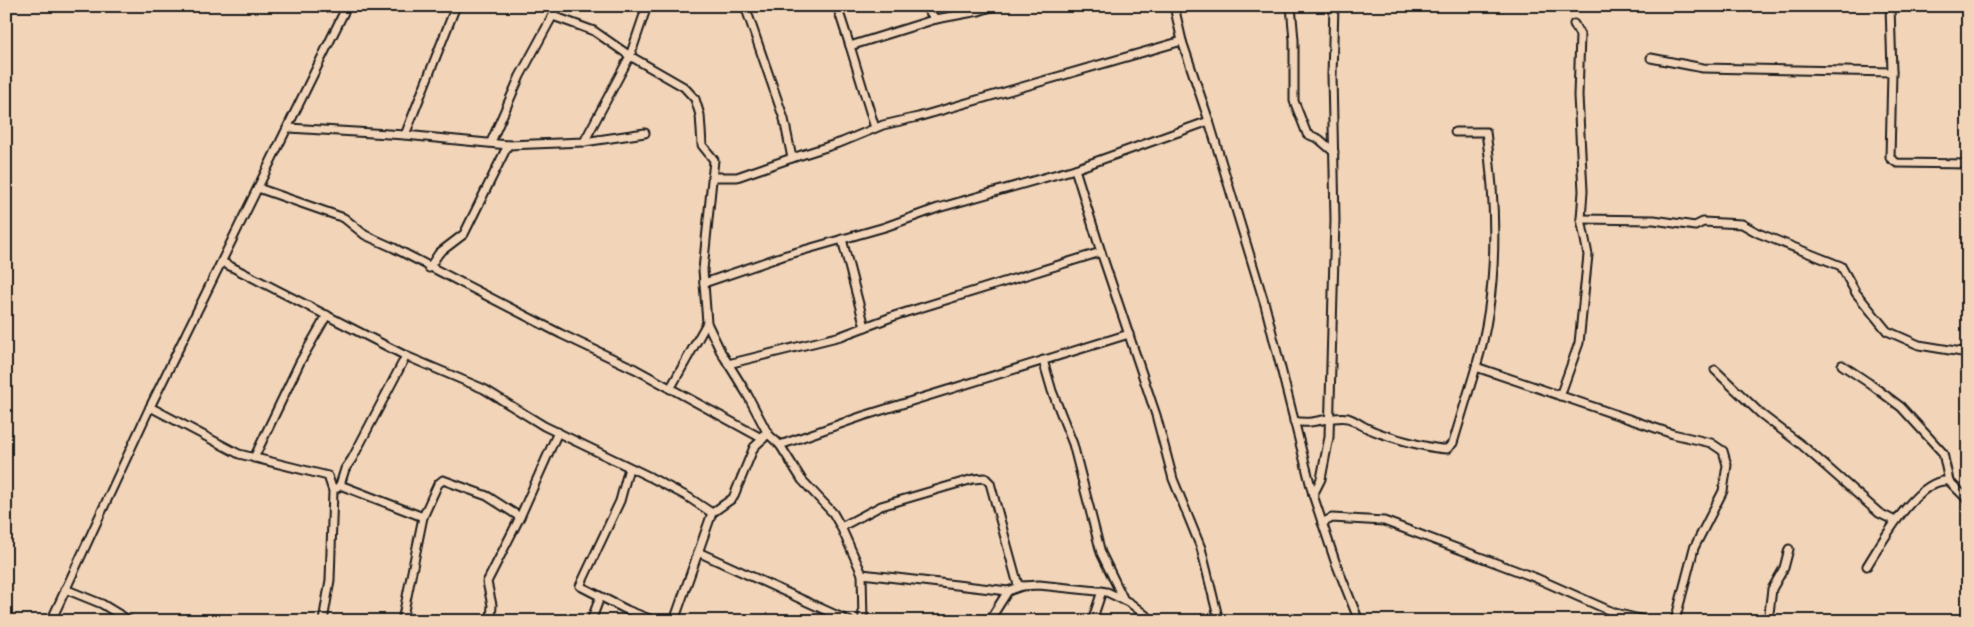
<svg xmlns="http://www.w3.org/2000/svg" width="1974" height="627" viewBox="0 0 1974 627" font-family="'Comic Neue',sans-serif">
<style>
.lines{fill:none;stroke-linecap:round;stroke-linejoin:round}
.minor-casing{stroke:#1c1c1c;stroke-width:11}
.minor{stroke:#f2d4b8;stroke-width:7}
</style>
<rect width="100%" height="100%" fill="#f2d4b8"/>
<filter id="ink" filterUnits="userSpaceOnUse"><feTurbulence type="fractalNoise" baseFrequency=".02" numOctaves="2"/><feDisplacementMap in="SourceGraphic" scale="10" xChannelSelector="R" yChannelSelector="G"/><feConvolveMatrix kernelMatrix="1 2 1 2 8 2 1 2 1" color-interpolation-filters="sRGB"/></filter>
<g filter="url(#ink)">
<g class="lines">
<defs>
<g id="minor">
<polyline points="837,6 850,46 936,19"/>
<polyline points="924,6 936,19 979,11 994,6"/>
<polyline points="1174,6 1182,41 1209,121 1265,305 1313,495 1335,561 1359,621"/>
<polyline points="1291,6 1294,40 1294,101 1307,134 1319,139 1334,152"/>
<polyline points="1890,6 1892,72 1890,158 1897,163 1968,164"/>
<polyline points="553,16 594,31 630,56 684,87 695,99 700,115 702,145 714,160 703,270 707,323 721,352 747,394 768,434 780,445 802,480 833,513 841,527 862,574 863,621"/>
<polyline points="850,46 875,128"/>
<polyline points="1651,58 1703,68 1892,72"/>
<polyline points="289,128 405,135 508,145 584,142 645,133"/>
<path d="M1455,132H1486C1497,209 1499,292 1476,367"/>
<polyline points="405,135 456,6"/>
<polyline points="491,142 520,76 558,6"/>
<polyline points="584,142 630,56 647,6"/>
<polyline points="792,158 842,142 883,125 918,117 1182,41"/>
<polyline points="713,177 737,177 792,158 784,119 745,6"/>
<polyline points="258,188 344,218 365,235 394,248 561,334 635,369 763,439 763,435"/>
<polyline points="1581,219 1654,220 1695,226 1703,222 1742,224 1758,233 1841,266 1856,293 1887,331 1919,345 1968,353"/>
<polyline points="842,239 865,327"/>
<polyline points="1101,252 1156,415 1173,479 1201,548 1219,621"/>
<polyline points="222,262 406,356 484,389 544,426 650,477 688,497 712,513 733,498 754,447 768,434"/>
<polyline points="429,268 439,253 464,234 508,145"/>
<polyline points="704,283 783,256 885,227 938,208 1075,169"/>
<polyline points="1043,360 1052,391 1073,444 1101,553 1124,600"/>
<polyline points="728,364 841,336 897,315 1101,252 1075,169 1209,121"/>
<polyline points="1842,365 1869,383 1901,407 1943,453 1949,481 1968,500"/>
<polyline points="1715,370 1761,414 1803,446 1879,513 1895,521"/>
<polyline points="670,389 707,323"/>
<polyline points="1560,396 1579,343 1588,255 1581,219 1583,191 1578,96 1580,35 1574,24"/>
<polyline points="150,407 239,454 328,476 333,491 330,580 323,621"/>
<path d="M1294,421C1313,426 1330,415 1348,418C1355,420 1358,424 1365,427C1380,435 1429,449 1447,449L1453,443L1476,367L1673,434L1711,443L1723,451L1727,465L1723,491L1694,548L1675,621"/>
<polyline points="780,445 863,416 1129,334"/>
<polyline points="254,458 300,362 327,315"/>
<polyline points="629,468 620,501 580,586 627,610 655,621"/>
<polyline points="340,485 423,517 402,621"/>
<polyline points="337,488 340,485 345,469 352,459 406,356"/>
<polyline points="1313,495 1321,479 1329,437 1335,220 1332,75 1334,6"/>
<polyline points="423,517 438,484 443,480 487,496 520,517 487,582 492,605 491,621"/>
<polyline points="520,517 558,432"/>
<polyline points="1322,523 1332,518 1384,521 1536,578 1615,613 1648,621"/>
<polyline points="841,527 881,506 973,479 985,478 990,483 1018,585 1022,586"/>
<polyline points="698,552 849,621"/>
<path d="M1867,566C1882,542 1918,477 1949,481"/>
<polyline points="862,574 1008,591 1022,586 1039,585 1107,592 1130,603 1153,621"/>
<polyline points="65,589 102,604 130,621"/>
<polyline points="51,621 150,407 347,6"/>
<polyline points="591,621 600,597"/>
<polyline points="674,621 712,513"/>
<polyline points="989,621 1008,591"/>
<polyline points="1092,621 1102,591"/>
<polyline points="1768,621 1772,589 1784,568 1789,549"/>
</g>
</defs>
<use href="#minor" class="minor-casing"/>
<use href="#minor" class="minor"/>
</g>
</g>
<rect width="1974" height="627" fill="none" stroke="#f2d4b8" stroke-width="25"/>
<rect x="12" y="12" width="1949" height="602" fill="none" stroke="#1c1c1c" stroke-width="2" filter="url(#ink)"/>
</svg>
